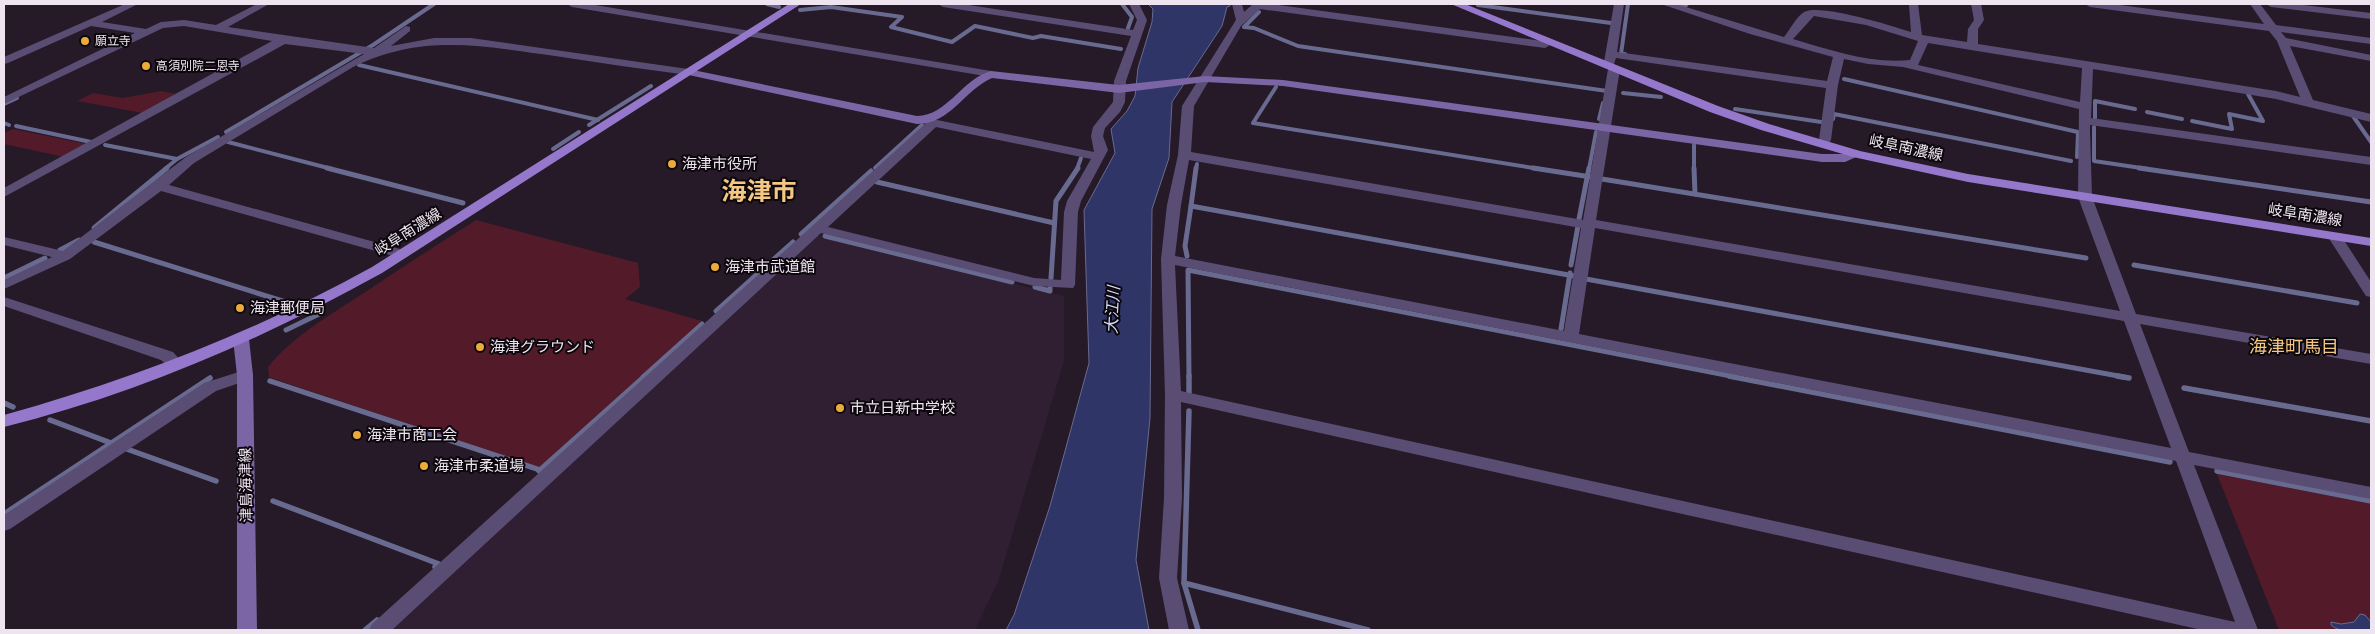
<svg xmlns="http://www.w3.org/2000/svg" width="2375" height="634" viewBox="0 0 2375 634" font-family="Georgia,'Noto Sans JP',serif">
<style>
.built{fill:#301f33}
.green{fill:#531b29}
.water{fill:#303567;stroke:#696a90}
.lines{fill:none;stroke-linecap:round;stroke-linejoin:round}
.stream-far2{stroke:#696a90;stroke-width:4}
.stream-far1{stroke:#696a90;stroke-width:5}
.stream{stroke:#696a90;stroke-width:5.5}
.street{fill:#5a4d74;fill-rule:evenodd}
.secondary{fill:#7b65a5;fill-rule:evenodd}
.primary{fill:#9578cb;fill-rule:evenodd}
.poi-dot{fill:#ebaa39;stroke:#0c070d;stroke-width:2}
.labels{text-anchor:middle;stroke-width:4;stroke-linejoin:round;paint-order:stroke}
.far-poi-label{font-size:12px;fill:#eee4ef;stroke:#0c070d;text-anchor:start}
.street-label{font-size:15px;fill:#eee4ef;stroke:#0c070d}
.poi-label{font-size:15px;fill:#eee4ef;stroke:#0c070d;text-anchor:start}
.water-label{font-size:16px;font-style:italic;fill:#d3dafb;stroke:#0c070d}
.quarter-label{font-size:18px;fill:#f4c783;stroke:#0c070d}
.town-label{font-size:25px;font-weight:bold;fill:#f4c783;stroke:#0c070d}
</style>
<rect width="100%" height="100%" fill="#261928"/>
<polygon class="built" points="816,235 1064,296 1064,361 998,582 975,630 387,630"/>
<g class="green">
<polygon points="161,91 182,95 148,114 77,101 93,93 123,98"/>
<polygon points="13,129 87,144 64,157 4,144 4,133"/>
<path d="M476,220L638,263L640,287L625,299L702,321L540,468L269,377L268,367C293,336 330,315 364,293C401,268 438,244 476,220Z"/>
<polygon points="2217,474 2371,504 2371,630 2279,630"/>
</g>
<g class="water">
<polygon points="1148,4 1230,4 1230,6 1227,7 1222,26 1172,102 1169,158 1152,209 1150,418 1136,560 1149,630 1006,630 1014,615 1050,506 1089,363 1084,210 1115,153 1111,129 1127,111 1135,96 1138,68 1152,22 1153,9"/>
<path d="M2360,614L2365,615L2371,622V630C2360,630 2340,634 2331,625V622L2341,624L2354,622Z"/>
</g>
<g class="lines">
<g class="stream-far2">
<polyline points="767,4 779,7"/>
<polyline points="1122,4 1132,17 1128,28"/>
<polyline points="1677,4 1685,6 1687,4"/>
<polyline points="1478,5 1611,23"/>
<polyline points="800,10 831,7 902,17 891,27 952,42 975,26 1033,38 1041,36 1121,49"/>
<polyline points="1259,12 1244,27 1254,28 1298,46 1607,91"/>
<polyline points="1625,54 1621,54 1628,4"/>
<polyline points="359,65 598,120"/>
<polyline points="1844,79 2078,132 2077,157"/>
<polyline points="1276,87 1253,123 1540,169"/>
<polyline points="1623,93 1661,97"/>
<polyline points="4,104 17,98"/>
<polyline points="1735,109 1821,122"/>
<polyline points="2147,112 2182,119"/>
<polyline points="2353,116 2371,142"/>
<polyline points="2095,118 2095,101 2135,109"/>
<polyline points="1599,119 1603,103"/>
<polyline points="1833,119 1834,114 2071,161"/>
<polyline points="2192,121 2232,129 2229,114 2263,121 2248,94"/>
<polyline points="4,123 9,125"/>
<polyline points="589,125 651,86"/>
<polyline points="16,126 91,142"/>
<polyline points="2094,127 2094,161 2148,169"/>
<polyline points="226,132 373,45 434,4"/>
<polyline points="228,142 332,169"/>
<polyline points="105,145 177,159"/>
<polyline points="1694,145 1694,169"/>
<polyline points="553,149 579,132"/>
<polyline points="875,168 922,125"/>
<polyline points="165,169 177,159 218,137"/>
<polyline points="1077,169 1081,158"/>
<polyline points="1196,169 1197,164"/>
<polyline points="1589,169 1596,132"/>
</g>
<g class="stream-far1">
<polyline points="327,168 463,203"/>
<polyline points="1196,168 1191,206 1574,276"/>
<polyline points="1533,168 1591,177"/>
<polyline points="1694,168 1695,194"/>
<polyline points="2139,168 2371,202"/>
<polyline points="1602,179 2086,258"/>
<polyline points="877,182 1054,223"/>
<polyline points="1579,219 1589,168"/>
<polyline points="94,228 167,168"/>
<polyline points="801,234 871,171"/>
<polyline points="825,236 1012,282"/>
<polyline points="94,242 289,303"/>
<polyline points="60,250 79,240"/>
<polyline points="1187,256 1185,246 1191,206"/>
<polyline points="1571,265 1578,226"/>
<polyline points="2134,265 2357,303"/>
<polyline points="4,278 45,258"/>
<polyline points="1051,278 1056,201 1078,168"/>
<polyline points="1586,279 2124,377"/>
<polyline points="1035,287 1050,291 1050,288"/>
<polyline points="716,311 793,242"/>
<polyline points="1561,329 1570,273"/>
<polyline points="286,330 319,314"/>
<polyline points="643,377 702,324"/>
<polyline points="1189,377 1188,270 1736,377"/>
</g>
<g class="stream">
<polyline points="1189,376 1189,395"/>
<polyline points="1729,376 2170,462"/>
<polyline points="2117,376 2129,378"/>
<polyline points="270,381 540,470"/>
<polyline points="2184,388 2371,421"/>
<polyline points="4,403 13,407"/>
<polyline points="1189,411 1184,583 1198,630"/>
<polyline points="50,420 111,443"/>
<polyline points="124,448 216,481"/>
<polyline points="539,471 645,376"/>
<polyline points="2217,471 2371,501"/>
<polyline points="273,501 439,564 435,567"/>
<polyline points="4,514 210,378"/>
<polyline points="1184,583 1368,630"/>
<polyline points="365,630 377,620"/>
</g>
<g class="street">
<path d="M125,4H138L102,22L146,29L161,22L184,20L216,25L257,4H269L228,27L374,48L406,26L410,27V31L391,46L434,38H471L688,69L694,72L688,75C644,69 599,63 555,56C481,46 423,33 353,67L194,163L169,185L407,251L409,254L407,257H397L161,191L70,259L4,289V280L52,257L4,245V237L63,251L186,157L364,54L285,44L4,197V188L272,41L184,26L163,28L4,104V97L135,33L91,26L8,63L4,64V57Z"/>
<polygon points="567,4 589,4 991,71 997,74 991,77 572,7"/>
<path d="M938,4H962L1133,30L1137,20L1129,4H1139L1147,20L1126,81L1125,102L1120,112L1105,128L1103,136L1108,150L1081,201L1078,212L1075,285L1073,288L1034,286L821,233L392,630H369L372,624L925,124L922,120L924,117L928,116L937,120L1094,152L1091,136L1093,127L1113,102L1114,81L1131,36L943,7ZM936,127L1091,159L1067,201L1064,212L1061,280L1034,278L828,227Z"/>
<path d="M1232,4H1242L1244,12L1253,4H1271L1543,41L1550,39L1555,42L1545,48L1260,9L1241,26L1194,106L1191,152L1583,220L1608,69L1614,66L1620,69L1596,220L2120,311L2078,197L2079,109L1903,67L1868,64L1844,59L1838,85L1831,140L1826,147L1822,148L1816,144L1819,140L1826,88L1616,58L1614,64H1606L1604,62L1614,4H1624L1617,52L1827,81L1833,57L1750,34L1661,4H1676L1784,37C1790,30 1796,17 1804,12C1819,3 1893,26 1911,32L1909,5L1918,4L1922,35L1967,42L1968,29L1974,20L1971,4H1981L1984,20L1978,29V44L2276,91L2300,97L2277,41L2269,31L2090,7L2085,4H2112L2264,24L2250,4H2260L2276,25L2371,38V44L2281,32L2286,38L2371,55V61L2290,46L2313,100L2371,114V122L2276,99L2093,69L2091,118L2371,157V165L2090,125V130L2092,197L2136,314L2371,354V364L2140,324L2189,452L2371,487V499L2194,465L2258,630H2202L1181,402L1182,498L1177,578L1189,630H1169L1159,578L1164,498L1165,395L1161,259L1167,205L1178,155L1182,106L1236,20ZM1814,16L1866,25L1918,41L1910,60C1871,64 1830,50 1793,39ZM1928,43L2082,68L2080,102L1918,65ZM1189,160L1581,228L1564,331L1175,256L1181,205ZM1595,228L2124,321L2171,448L1579,334ZM1175,265L2176,461L2235,622L1181,391Z"/>
<polygon points="2266,4 2295,4 2371,13 2371,19 2271,7"/>
<polygon points="2335,233 2340,234 2371,282 2371,297 2366,296 2328,237"/>
<path d="M4,297L173,352L184,364L182,368C172,370 168,366 161,360L4,306Z"/>
<polygon points="245,370 251,371 253,375 251,379 216,391 10,529 4,531 4,515 204,383"/>
</g>
<g class="secondary">
<path d="M688,69L917,116C947,116 963,78 991,71L1119,85L1205,76L1283,80L1822,154H1844L1857,150L1863,154L1845,162H1822L1283,86L1205,82L1119,93L992,78C964,90 951,124 917,124L684,74L682,72Z"/>
<polygon points="241,334 249,339 253,375 257,630 237,630 237,375 233,339"/>
</g>
<g class="primary">
<path d="M789,4H801L382,273C263,339 136,394 4,427V415C133,379 255,332 372,267Z"/>
<polygon points="1451,4 1465,4 1718,106 1769,124 1860,151 1968,174 2371,238 2371,246 1968,182 1853,157 1761,130 1710,112"/>
</g>
</g>
<g class="poi-dot">
<circle cx="85" cy="41" r="5"/>
<circle cx="146" cy="66" r="5"/>
<circle cx="672" cy="164" r="5"/>
<circle cx="715" cy="267" r="5"/>
<circle cx="240" cy="308" r="5"/>
<circle cx="480" cy="347" r="5"/>
<circle cx="840" cy="408" r="5"/>
<circle cx="357" cy="435" r="5"/>
<circle cx="424" cy="466" r="5"/>
</g>
<g class="labels">
<g class="far-poi-label">
<text x="95" y="45">願立寺</text>
<text x="156" y="70">高須別院二恩寺</text>
</g>
<g class="street-label">
<text transform="translate(1906 148) rotate(12)" y="5">岐阜南濃線</text>
<text transform="translate(2305 215) rotate(9)" y="5">岐阜南濃線</text>
<text transform="translate(408 232) rotate(-32)" y="5">岐阜南濃線</text>
<text transform="translate(246 485) rotate(-91)" y="5">津島海津線</text>
</g>
<g class="poi-label">
<text x="682" y="169">海津市役所</text>
<text x="725" y="272">海津市武道館</text>
<text x="250" y="313">海津郵便局</text>
<text x="490" y="352">海津グラウンド</text>
<text x="850" y="413">市立日新中学校</text>
<text x="367" y="440">海津市商工会</text>
<text x="434" y="471">海津市柔道場</text>
</g>
<g class="water-label">
<text transform="translate(1112 310) rotate(-87)" y="6">大江川</text>
</g>
<g class="quarter-label">
<text x="2294" y="353">海津町馬目</text>
</g>
<g class="town-label">
<text x="759" y="200">海津市</text>
</g>
</g>
<rect width="2375" height="634" fill="none" stroke="#eee4ef" stroke-width="10"/>
</svg>
